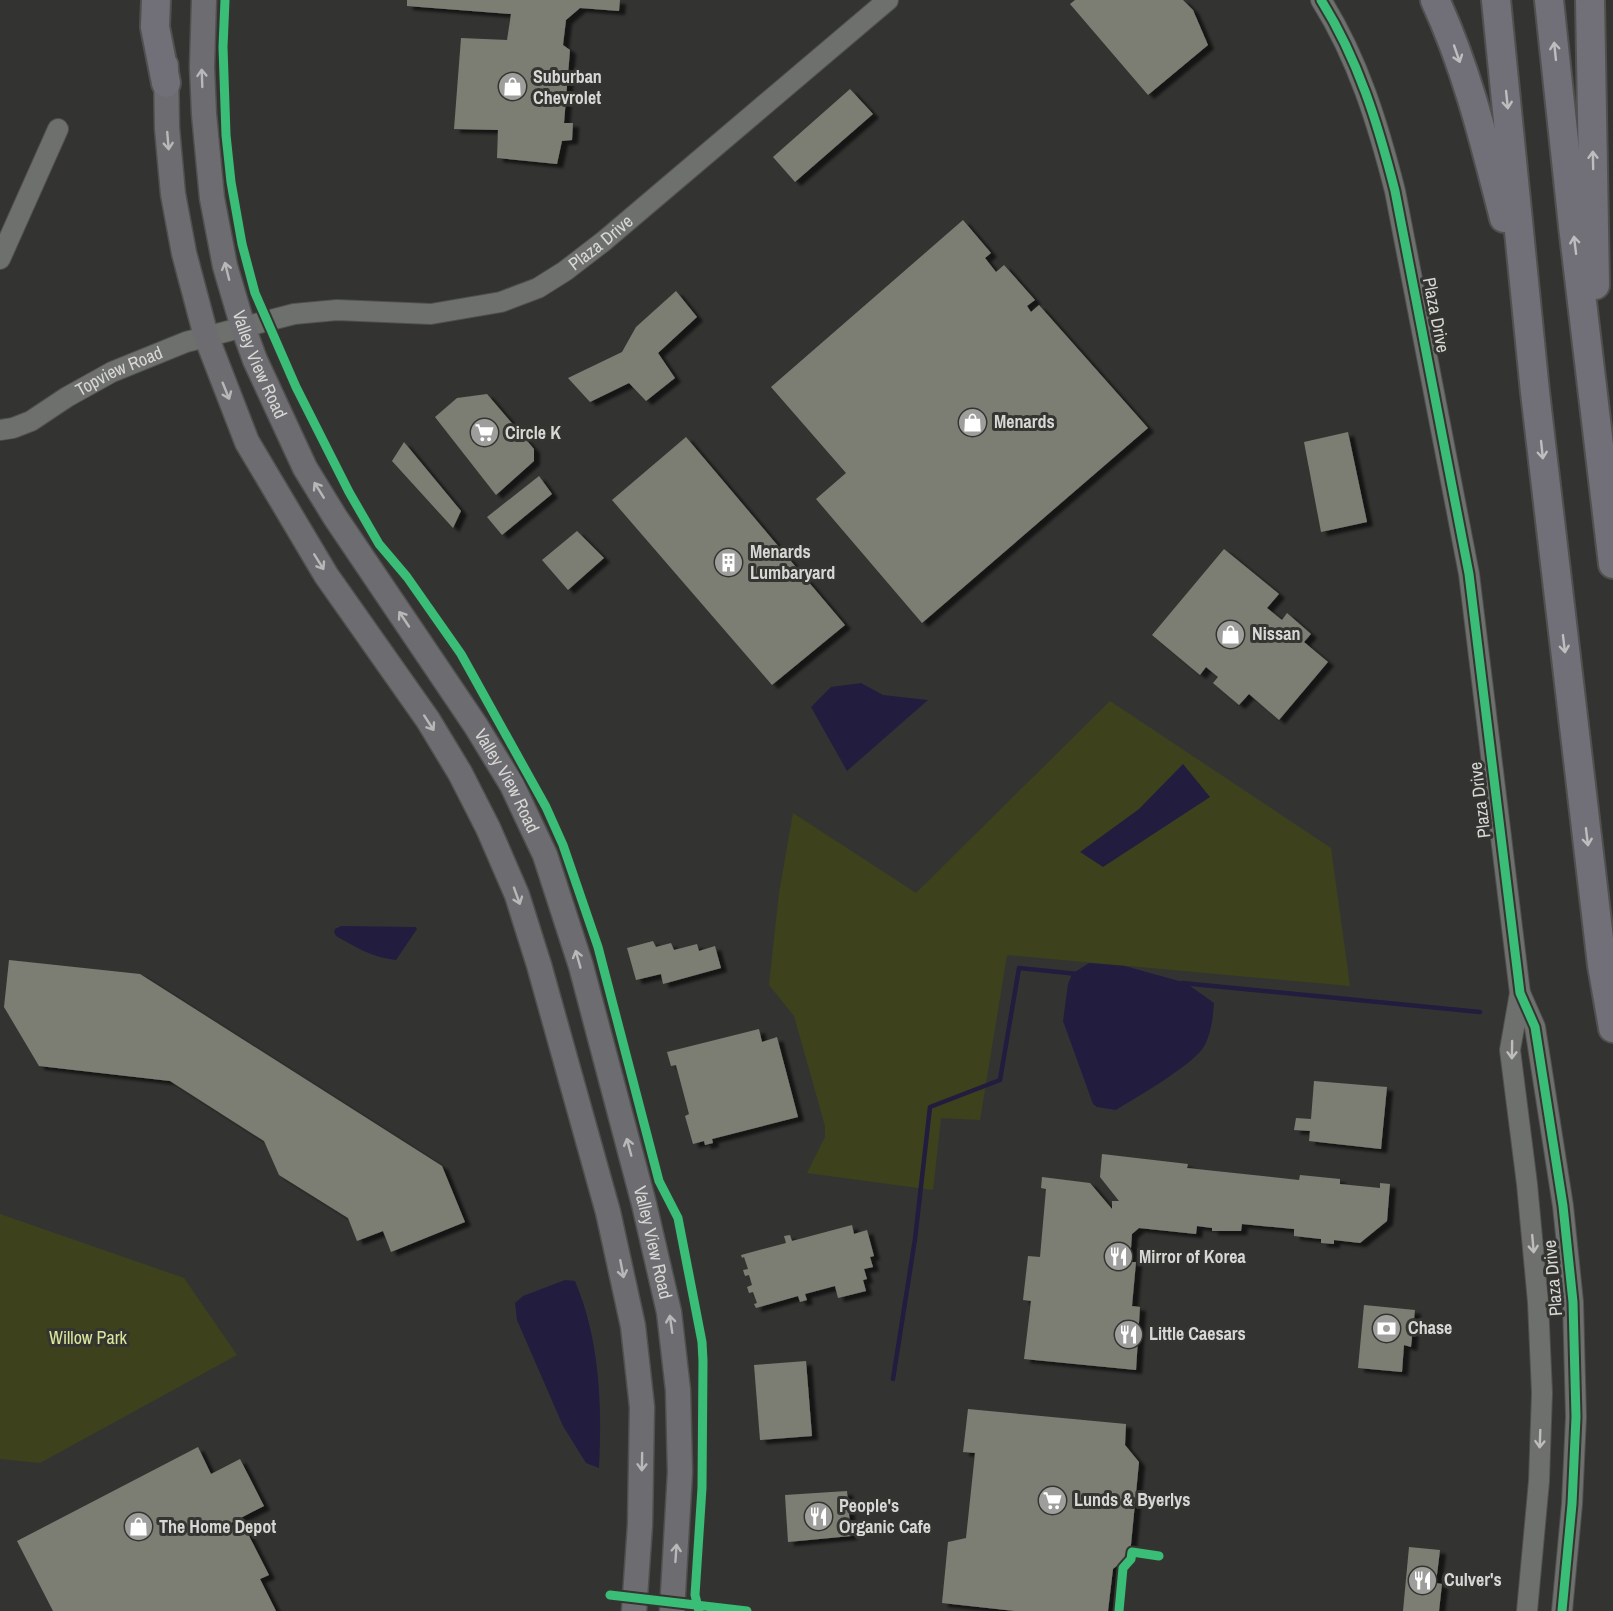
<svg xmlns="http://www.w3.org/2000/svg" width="1613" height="1611" viewBox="0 0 1613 1611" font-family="'Archivo Narrow',sans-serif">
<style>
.green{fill:#3d421c}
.water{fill:#221c3e}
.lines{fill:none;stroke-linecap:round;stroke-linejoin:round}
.stream{stroke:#221c3e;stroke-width:4.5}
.building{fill:#7c7e73;filter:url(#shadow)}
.minor-casing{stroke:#50514f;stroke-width:22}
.major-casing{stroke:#50514f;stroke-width:27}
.highway-casing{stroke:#50514f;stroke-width:32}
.minor{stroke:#6e706e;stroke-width:20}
.major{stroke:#6d6c71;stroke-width:24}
.highway{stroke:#717079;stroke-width:28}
.cycleway-casing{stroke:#343531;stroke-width:13}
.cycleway{stroke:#3abd76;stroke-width:9}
.oneway{stroke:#bebebe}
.oneway2{stroke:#b7b8b7}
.oneway3{stroke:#bdbebb}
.labels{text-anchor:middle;stroke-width:6;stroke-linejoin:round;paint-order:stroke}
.poi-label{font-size:18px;font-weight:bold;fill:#d7d8d5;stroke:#343531;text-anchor:start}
.street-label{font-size:18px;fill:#d7d8d5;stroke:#343531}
.park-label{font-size:18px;fill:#d9e69b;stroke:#343531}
</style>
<defs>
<filter id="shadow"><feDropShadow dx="6" dy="4" stdDeviation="1.5" flood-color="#0009"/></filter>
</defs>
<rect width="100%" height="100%" fill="#333432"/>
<g class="green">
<polygon points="1110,701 1331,848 1350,986 1007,955 980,1120 941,1118 933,1190 807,1173 825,1137 825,1126 794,1016 769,985 779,893 793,813 916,893"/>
<polygon points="0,1214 184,1278 237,1355 40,1463 0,1459"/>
</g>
<g class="water">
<polygon points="861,683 883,695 928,700 847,771 811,707 831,687"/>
<polygon points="1183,764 1210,797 1103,867 1080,852 1139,809"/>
<path d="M341,926L416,927L417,929L396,960C374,958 355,947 336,936L334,932L335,929Z"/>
<path d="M1089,963L1125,966L1186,983L1214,1003C1213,1017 1211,1036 1203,1048C1191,1066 1137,1097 1116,1110L1097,1107L1093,1104L1063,1021L1068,984L1072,974Z"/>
<path d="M565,1280L575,1281C600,1340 602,1405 599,1468L586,1463L563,1426L517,1320L515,1303L523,1296Z"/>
</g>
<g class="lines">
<g class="stream">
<polyline points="1182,983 1480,1012"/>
<polyline points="893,1379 915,1239 930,1107 1000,1080 1019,968 1078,974"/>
</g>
</g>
<g class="building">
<polygon points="407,0 620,0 619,11 580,8 566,20 563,45 570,50 564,123 573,123 572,140 562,141 557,164 497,158 498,130 454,129 461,38 507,40 511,14 407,6"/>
<polygon points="1075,0 1183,0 1193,10 1208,45 1148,95 1070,4"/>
<polygon points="850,89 873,114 795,182 773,157"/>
<polygon points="963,220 991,253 985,258 996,272 1004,265 1035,300 1027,306 1031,312 1039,305 1148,428 922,623 816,499 846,473 771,387"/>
<polygon points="676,291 697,317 658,353 675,378 646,401 629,383 590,402 568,378 622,352 636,327"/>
<polygon points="487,394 534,449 534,461 496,495 435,417 457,398"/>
<polygon points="1348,432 1367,522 1321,532 1304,442"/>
<polygon points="686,437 845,625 772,685 612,500"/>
<polygon points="404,442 461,511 453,528 392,461"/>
<polygon points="539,476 552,494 502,535 487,517"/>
<polygon points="577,531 604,558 568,590 542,560"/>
<polygon points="1224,549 1279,594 1267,608 1282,620 1287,613 1311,634 1304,642 1328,662 1279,720 1249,694 1239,705 1213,683 1218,677 1206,667 1200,675 1152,635"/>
<polygon points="653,941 656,947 671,943 674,950 697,944 699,951 715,946 721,968 663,984 661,974 636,980 627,948"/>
<polygon points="9,960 140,974 442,1166 465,1222 391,1252 383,1231 357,1241 348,1218 279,1175 264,1141 170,1081 39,1066 4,1007"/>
<polygon points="759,1029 762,1042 777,1037 798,1117 712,1139 713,1143 705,1145 704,1141 693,1144 685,1116 689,1114 676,1065 671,1066 667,1052"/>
<polygon points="1314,1081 1387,1087 1381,1149 1309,1141 1310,1131 1294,1130 1296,1118 1311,1119"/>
<polygon points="1102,1154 1188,1164 1187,1168 1299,1180 1300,1175 1340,1179 1340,1184 1380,1188 1380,1183 1390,1184 1387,1221 1360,1243 1334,1240 1334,1244 1321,1243 1321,1239 1294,1236 1294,1229 1242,1224 1241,1231 1212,1231 1212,1228 1197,1226 1196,1234 1139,1228 1132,1234 1130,1262 1136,1262 1132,1306 1140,1307 1136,1370 1024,1359 1031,1301 1023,1300 1028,1256 1040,1257 1046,1189 1041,1188 1042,1177 1090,1183 1112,1209 1112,1201 1119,1201 1100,1177"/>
<polygon points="852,1225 854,1234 867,1230 874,1256 870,1257 873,1267 864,1269 867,1279 863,1280 866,1291 838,1298 835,1286 805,1294 807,1300 800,1302 798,1296 756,1308 754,1304 757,1303 753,1292 749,1293 747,1287 752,1285 749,1275 745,1276 743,1270 748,1269 744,1257 742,1258 741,1255 786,1243 784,1236 790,1235 792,1241"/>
<polygon points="1364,1305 1415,1310 1411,1347 1404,1345 1402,1372 1358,1368"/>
<polygon points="806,1361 812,1436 760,1440 754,1365"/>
<polygon points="968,1409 1126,1424 1125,1445 1139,1462 1130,1555 1113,1569 1108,1611 1015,1611 942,1603 948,1542 966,1538 975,1453 963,1452"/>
<polygon points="198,1447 211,1474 240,1459 264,1506 231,1523 237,1535 246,1530 269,1575 260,1579 276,1611 53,1611 17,1541"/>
<polygon points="847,1491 851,1536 788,1542 785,1495"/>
<polygon points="1409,1547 1440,1550 1436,1583 1442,1584 1439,1611 1403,1611"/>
</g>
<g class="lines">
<defs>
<g id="minor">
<path d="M1321,0C1358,59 1378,124 1395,191L1469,574L1520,993L1535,1027L1563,1206L1573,1302L1576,1417L1572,1504L1562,1611"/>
<polyline points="0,259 58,129"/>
<path id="s1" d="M0,430L13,428L31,421L67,397L112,372L186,342L294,314L337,310L431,314L501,302L538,288L565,271L604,241L888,0"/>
<polyline points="1520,993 1510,1050 1527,1184 1538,1302 1542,1393 1539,1481 1527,1611"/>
</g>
<g id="major">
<path id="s2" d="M204,0L202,67L204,114L212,198L225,266L243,327L255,360L305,468L335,517L476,726L512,785L545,855L581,966L644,1204L669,1312L678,1390L680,1472L672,1611"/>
<polyline points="166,65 167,128 173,194 184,253 206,336 247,442 326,575 428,720 460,773 488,828 517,895 539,965 608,1212 633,1326 642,1407 640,1525 634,1611"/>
</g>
<g id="highway">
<polyline points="156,0 155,27 166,83"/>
<path d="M1435,0C1467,69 1485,144 1504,218"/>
<polyline points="1496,0 1535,392 1602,965 1613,1028"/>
<polyline points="1549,0 1573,226 1613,564"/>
<polyline points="1590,0 1595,285"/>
</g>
</defs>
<use href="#minor" class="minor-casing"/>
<use href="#major" class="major-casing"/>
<use href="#highway" class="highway-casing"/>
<use href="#minor" class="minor"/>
<use href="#major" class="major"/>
<use href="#highway" class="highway"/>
<defs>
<g id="cycleway">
<polyline points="225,0 223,47 226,135 231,182 242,244 255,293 296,387 349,492 379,544 407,577 461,654 546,807 563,845 598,947 659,1181 678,1218 702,1342 703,1361 702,1488 695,1595 699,1611"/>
<path d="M1321,0C1358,59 1378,124 1395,191L1469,574L1520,993L1535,1027L1563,1206L1573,1302L1576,1417L1572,1504L1562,1611"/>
<polyline points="610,1595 747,1611"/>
<polyline points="1119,1611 1123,1568 1131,1559 1132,1552 1159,1556"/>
</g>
</defs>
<use href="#cycleway" class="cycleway-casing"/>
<use href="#cycleway" class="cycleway"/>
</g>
<defs><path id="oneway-shaft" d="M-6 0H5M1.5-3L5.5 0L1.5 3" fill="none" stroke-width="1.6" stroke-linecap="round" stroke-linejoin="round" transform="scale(1.5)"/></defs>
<g class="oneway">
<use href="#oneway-shaft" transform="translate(1555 51) rotate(-96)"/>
<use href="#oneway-shaft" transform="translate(1457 54) rotate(71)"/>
<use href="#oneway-shaft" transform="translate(1507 100) rotate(84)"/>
<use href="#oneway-shaft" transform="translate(1593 160) rotate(-91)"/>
<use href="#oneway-shaft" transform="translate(1575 245) rotate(-97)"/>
<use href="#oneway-shaft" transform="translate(1542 450) rotate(84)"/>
<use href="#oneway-shaft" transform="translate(1564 644) rotate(83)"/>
<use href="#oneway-shaft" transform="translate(1587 837) rotate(83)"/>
</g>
<g class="oneway2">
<use href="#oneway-shaft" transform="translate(202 78) rotate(-92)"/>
<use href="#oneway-shaft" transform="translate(168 141) rotate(85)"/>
<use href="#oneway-shaft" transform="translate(227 271) rotate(-104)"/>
<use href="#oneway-shaft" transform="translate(226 391) rotate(68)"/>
<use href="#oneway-shaft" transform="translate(319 490) rotate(-122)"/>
<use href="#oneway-shaft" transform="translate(319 562) rotate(58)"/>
<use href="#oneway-shaft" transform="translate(404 619) rotate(-124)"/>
<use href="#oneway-shaft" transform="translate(429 723) rotate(57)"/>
<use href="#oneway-shaft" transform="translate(517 896) rotate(70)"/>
<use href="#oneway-shaft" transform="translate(578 959) rotate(-106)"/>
<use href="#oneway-shaft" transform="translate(629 1147) rotate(-105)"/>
<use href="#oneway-shaft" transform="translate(622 1269) rotate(79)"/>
<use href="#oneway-shaft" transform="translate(671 1324) rotate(-98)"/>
<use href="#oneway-shaft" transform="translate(642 1462) rotate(91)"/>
<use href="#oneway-shaft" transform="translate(676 1553) rotate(-86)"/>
</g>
<g class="oneway3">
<use href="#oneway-shaft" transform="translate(1512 1050) rotate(91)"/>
<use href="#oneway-shaft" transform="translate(1533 1244) rotate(85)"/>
<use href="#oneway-shaft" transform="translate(1540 1439) rotate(92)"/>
</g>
<defs>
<symbol id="shop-disc" viewBox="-11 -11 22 22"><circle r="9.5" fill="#9e9f9c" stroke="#343531"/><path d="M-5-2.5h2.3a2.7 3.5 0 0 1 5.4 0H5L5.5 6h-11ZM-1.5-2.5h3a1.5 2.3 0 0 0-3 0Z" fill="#fff"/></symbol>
<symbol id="supermarket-disc" viewBox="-11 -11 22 22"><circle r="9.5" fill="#9e9f9c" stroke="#343531"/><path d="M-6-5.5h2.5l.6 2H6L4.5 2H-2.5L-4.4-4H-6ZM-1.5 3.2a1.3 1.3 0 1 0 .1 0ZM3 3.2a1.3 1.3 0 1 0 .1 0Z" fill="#fff"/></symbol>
<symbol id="building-disc" viewBox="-11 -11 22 22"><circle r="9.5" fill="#9e9f9c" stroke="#343531"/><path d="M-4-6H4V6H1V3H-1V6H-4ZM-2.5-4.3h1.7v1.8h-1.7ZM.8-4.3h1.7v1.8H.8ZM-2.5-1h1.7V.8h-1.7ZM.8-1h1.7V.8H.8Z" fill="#fff"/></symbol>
<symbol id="restaurant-disc" viewBox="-11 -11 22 22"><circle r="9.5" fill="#9e9f9c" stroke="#343531"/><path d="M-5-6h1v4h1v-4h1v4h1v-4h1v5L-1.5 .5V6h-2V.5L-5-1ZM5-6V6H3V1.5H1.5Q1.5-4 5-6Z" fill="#fff"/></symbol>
<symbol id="bank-disc" viewBox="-11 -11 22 22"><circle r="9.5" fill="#9e9f9c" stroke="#343531"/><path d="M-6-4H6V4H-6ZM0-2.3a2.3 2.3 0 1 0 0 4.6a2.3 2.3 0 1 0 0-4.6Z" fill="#fff"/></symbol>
</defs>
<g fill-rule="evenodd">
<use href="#shop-disc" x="496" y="70" width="33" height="33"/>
<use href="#shop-disc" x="956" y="406" width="33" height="33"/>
<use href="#supermarket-disc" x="468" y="416" width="33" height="33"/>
<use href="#building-disc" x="712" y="546" width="33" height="33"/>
<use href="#shop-disc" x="1214" y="618" width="33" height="33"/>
<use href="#restaurant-disc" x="1102" y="1240" width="33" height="33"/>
<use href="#bank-disc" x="1370" y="1312" width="33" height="33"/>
<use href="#restaurant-disc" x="1112" y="1318" width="33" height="33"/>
<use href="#supermarket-disc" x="1036" y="1484" width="33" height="33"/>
<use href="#restaurant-disc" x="802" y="1500" width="33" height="33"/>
<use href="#shop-disc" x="122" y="1510" width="33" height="33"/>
<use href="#restaurant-disc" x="1406" y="1564" width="33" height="33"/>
</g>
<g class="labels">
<g class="poi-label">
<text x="533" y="83">Suburban<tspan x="533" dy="21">Chevrolet</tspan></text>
<text x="994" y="428">Menards</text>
<text x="505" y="439">Circle K</text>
<text x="750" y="558">Menards<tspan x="750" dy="21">Lumbaryard</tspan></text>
<text x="1252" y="640">Nissan</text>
<text x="1139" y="1263">Mirror of Korea</text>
<text x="1408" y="1334">Chase</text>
<text x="1149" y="1340">Little Caesars</text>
<text x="1074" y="1506">Lunds &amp; Byerlys</text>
<text x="839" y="1512">People's<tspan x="839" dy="21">Organic Cafe</tspan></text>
<text x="159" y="1533">The Home Depot</text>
<text x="1444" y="1586">Culver's</text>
</g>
<g class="street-label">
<text dy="6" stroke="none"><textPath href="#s1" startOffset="644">Plaza Drive</textPath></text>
<text transform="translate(1436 315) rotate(79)" y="6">Plaza Drive</text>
<text dy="6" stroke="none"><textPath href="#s2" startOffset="372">Valley View Road</textPath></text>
<text dy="6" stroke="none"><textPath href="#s1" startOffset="134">Topview Road</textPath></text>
<text dy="6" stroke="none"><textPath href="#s2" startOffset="858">Valley View Road</textPath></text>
<text transform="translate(1480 800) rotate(-97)" y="6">Plaza Drive</text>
<text dy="6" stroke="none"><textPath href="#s2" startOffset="1344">Valley View Road</textPath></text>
<text transform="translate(1553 1278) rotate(-95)" y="6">Plaza Drive</text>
</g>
<g class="park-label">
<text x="88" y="1344">Willow Park</text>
</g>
</g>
</svg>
